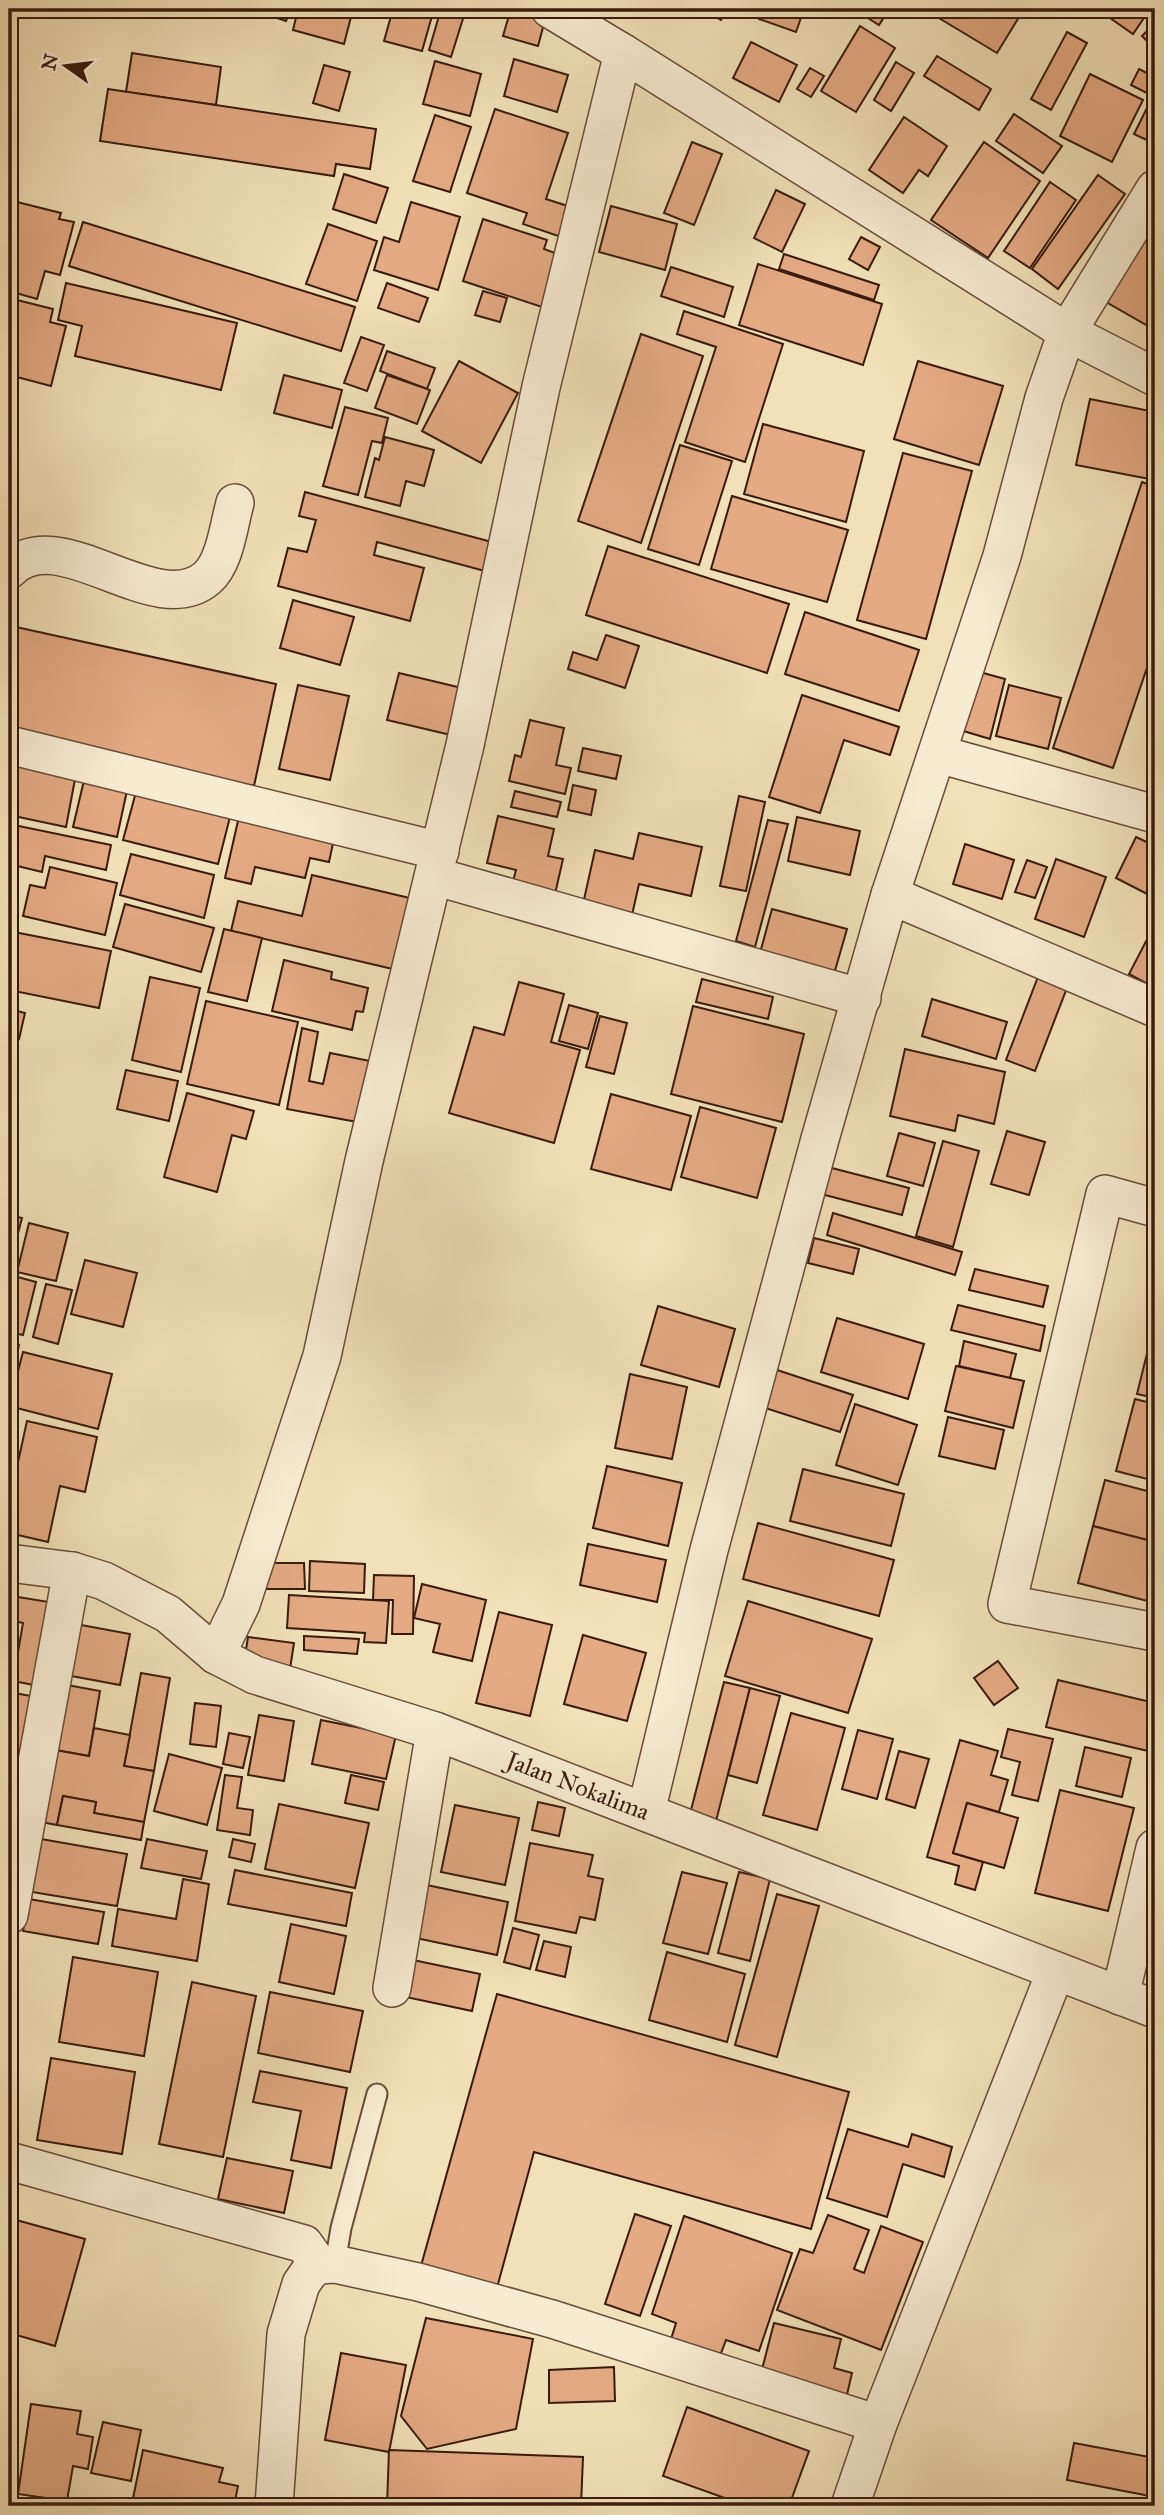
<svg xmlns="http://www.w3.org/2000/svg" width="1164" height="2515" viewBox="0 0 1164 2515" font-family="'IM FELL Great Primer',serif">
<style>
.building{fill:#e3aa84;stroke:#3a1a0e;stroke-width:2}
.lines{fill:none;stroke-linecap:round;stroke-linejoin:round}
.lane-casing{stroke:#684c38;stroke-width:23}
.street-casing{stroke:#684c38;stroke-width:40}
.lane{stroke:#f7ecd1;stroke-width:19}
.street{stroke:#f7ecd1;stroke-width:37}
.labels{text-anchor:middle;stroke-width:7;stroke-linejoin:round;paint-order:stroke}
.street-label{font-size:24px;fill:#3a1a0e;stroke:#f7ecd1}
</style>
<rect width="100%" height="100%" fill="#f2e1b8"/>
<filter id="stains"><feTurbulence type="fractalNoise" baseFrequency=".00286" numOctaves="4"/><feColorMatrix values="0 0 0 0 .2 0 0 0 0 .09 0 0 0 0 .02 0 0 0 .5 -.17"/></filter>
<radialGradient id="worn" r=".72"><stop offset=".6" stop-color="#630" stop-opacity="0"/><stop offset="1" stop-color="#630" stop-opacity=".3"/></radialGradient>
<g class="building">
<polygon points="71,9 99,9 98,14"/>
<polygon points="250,9 291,9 286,21"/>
<polygon points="298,9 353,9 344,44 293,30"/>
<polygon points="393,9 434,9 422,51 384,41"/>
<polygon points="441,9 466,9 451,57 429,50"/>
<polygon points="701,9 728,9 721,20"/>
<polygon points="762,9 804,9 796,32 759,19"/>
<polygon points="854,9 889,9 879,25"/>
<polygon points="924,9 1024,9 997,53"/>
<polygon points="1116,9 1150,9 1133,34 1110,18"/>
<polygon points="510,12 545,20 538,46 503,36"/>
<polygon points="1155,23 1155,49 1142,36"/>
<polygon points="860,26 895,48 856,112 821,91"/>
<polygon points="1067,32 1087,43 1051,110 1031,99"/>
<polygon points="751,42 797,65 779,102 733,78"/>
<polygon points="132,53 221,67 216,105 126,92"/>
<polygon points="937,56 991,89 979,110 924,76"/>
<polygon points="514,59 568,75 557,112 504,96"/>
<polygon points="435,61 481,74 470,116 423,104"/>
<polygon points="896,62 914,73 891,111 874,100"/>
<polygon points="324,65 350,72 339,111 313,103"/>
<polygon points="810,68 824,76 811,97 797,89"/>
<polygon points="1139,69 1155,77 1155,144 1134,134 1153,96 1131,85"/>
<polygon points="1090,74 1143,100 1112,162 1060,136"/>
<polygon points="108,89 376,129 370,169 336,164 334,176 100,141"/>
<polygon points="495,109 568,133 546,199 574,208 564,238 523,224 527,213 467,193"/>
<polygon points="1014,114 1062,146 1043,173 996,141"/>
<polygon points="435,115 471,127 450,192 413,181"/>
<polygon points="904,117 947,146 928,176 919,170 903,193 869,170"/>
<polygon points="692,142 722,154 694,225 664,213"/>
<polygon points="984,142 1040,181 988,258 931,220"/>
<polygon points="344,174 388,188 376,223 333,209"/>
<polygon points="1098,175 1125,194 1058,289 1032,269"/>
<polygon points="1050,182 1076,200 1030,268 1004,251"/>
<polygon points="776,190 805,204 782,252 754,238"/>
<polygon points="9,200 61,213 59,219 74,222 60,275 45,271 37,299 9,291"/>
<polygon points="1155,201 1155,330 1101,299"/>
<polygon points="411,202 460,217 438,290 374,270 384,237 399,242"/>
<polygon points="611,206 677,224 665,270 599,252"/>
<polygon points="483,219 547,240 544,249 560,255 542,307 463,281"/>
<polygon points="83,222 355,307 341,351 69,266"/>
<polygon points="328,224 377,241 357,301 306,284"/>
<polygon points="861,237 880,247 868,270 849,259"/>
<polygon points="784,254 879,285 874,300 779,269"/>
<polygon points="758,264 882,304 863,365 739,325"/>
<polygon points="671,267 733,287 724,317 661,296"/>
<polygon points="66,283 237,323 221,390 75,356 82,326 58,320"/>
<polygon points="387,283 428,298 419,322 378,308"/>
<polygon points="483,291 507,298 500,322 475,315"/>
<polygon points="9,298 53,309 50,322 66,326 51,386 9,375"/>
<polygon points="684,311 783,344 745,462 685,442 716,347 677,334"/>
<polygon points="641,334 703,356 641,543 578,521"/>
<polygon points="361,337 384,345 367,391 344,383"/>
<polygon points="387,351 435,368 427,389 380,371"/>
<polygon points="459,361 518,393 481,463 422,431"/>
<polygon points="918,361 1003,386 979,465 894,439"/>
<polygon points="284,375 342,390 332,428 274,413"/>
<polygon points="387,375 430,390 417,424 375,408"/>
<polygon points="1090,399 1155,412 1155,480 1076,465"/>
<polygon points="345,407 388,418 382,443 372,441 358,495 323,486"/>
<polygon points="763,424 864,451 846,522 744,494"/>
<polygon points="385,437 434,450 424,486 406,481 400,506 365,497 375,458 379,460"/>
<polygon points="680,445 732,461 699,565 648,549"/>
<polygon points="903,453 972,471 926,639 857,620"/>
<polygon points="1142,482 1155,487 1155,644 1113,768 1053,748"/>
<polygon points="305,492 503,545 496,574 377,542 374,555 424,568 410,621 278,586 288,548 307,552 316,520 299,516"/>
<polygon points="732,496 848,530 827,602 711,569"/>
<polygon points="608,546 789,604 767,673 586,615"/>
<polygon points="293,600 354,617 340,665 280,648"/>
<polygon points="805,612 919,650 899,711 785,674"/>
<polygon points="16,627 276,684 254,786 9,732 9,661"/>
<polygon points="606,635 639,646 625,688 568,669 573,652 597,660"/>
<polygon points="976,671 1005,679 990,739 960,730"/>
<polygon points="399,673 462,688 451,735 387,720"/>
<polygon points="298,685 349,696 330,780 279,769"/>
<polygon points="1009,685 1061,698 1048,749 996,736"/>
<polygon points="802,695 899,727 890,755 844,740 820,813 769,797"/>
<polygon points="530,720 564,728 556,765 571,768 565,794 509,781 515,755 521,757"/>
<polygon points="583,748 621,756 616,779 578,771"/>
<polygon points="1155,752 1155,781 1147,779"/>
<polygon points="9,760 76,774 66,827 9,815"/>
<polygon points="85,776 128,786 117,837 73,827"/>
<polygon points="573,785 596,790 591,815 568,810"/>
<polygon points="515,791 561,802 557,817 511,807"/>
<polygon points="136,792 230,817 218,864 123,840"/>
<polygon points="739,796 765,802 746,891 720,886"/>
<polygon points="240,812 335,834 329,862 310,858 305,878 255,867 251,884 225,878"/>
<polygon points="498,816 554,829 548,856 563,859 555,894 512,885 516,870 487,863"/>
<polygon points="797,817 860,831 850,875 788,861"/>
<polygon points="768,820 788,824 755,947 736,941"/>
<polygon points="9,824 111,845 106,870 45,856 42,872 9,864"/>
<polygon points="639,833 702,847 691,896 639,884 632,915 583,904 595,850 633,859"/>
<polygon points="1136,837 1155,846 1155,898 1116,878"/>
<polygon points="965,844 1014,860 1002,899 953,884"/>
<polygon points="131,854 214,875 204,918 120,895"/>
<polygon points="1056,859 1106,877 1084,937 1035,919"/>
<polygon points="1027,860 1047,867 1035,898 1015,892"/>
<polygon points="50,867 117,883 105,935 23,916 30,885 45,888"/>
<polygon points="312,875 414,899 397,970 231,931 238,901 302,916"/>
<polygon points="125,904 214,928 201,972 113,947"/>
<polygon points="772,909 847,929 834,974 760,953"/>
<polygon points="1155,924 1155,988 1129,974"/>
<polygon points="224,929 262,938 247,1001 208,992"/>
<polygon points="9,931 111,951 99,1008 9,990"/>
<polygon points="284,960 332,972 331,979 368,988 363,1012 356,1011 352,1030 272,1011"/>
<polygon points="1041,969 1070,980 1035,1071 1006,1060"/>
<polygon points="150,977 200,988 181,1072 132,1060"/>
<polygon points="702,979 773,997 768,1019 696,1002"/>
<polygon points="519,982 564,994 551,1042 580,1050 554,1143 449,1113 474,1027 504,1035"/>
<polygon points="932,999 1007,1022 996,1059 922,1036"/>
<polygon points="206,1001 298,1022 279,1105 187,1084"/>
<polygon points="569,1005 598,1013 588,1049 559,1041"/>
<polygon points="693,1006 804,1034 782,1122 671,1094"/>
<polygon points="9,1009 25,1013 19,1039 9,1037"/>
<polygon points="600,1016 627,1023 614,1074 586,1067"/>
<polygon points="302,1028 318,1032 309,1081 323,1084 330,1053 380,1063 368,1124 287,1109"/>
<polygon points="905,1049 1005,1072 994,1124 958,1115 955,1131 890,1116"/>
<polygon points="126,1070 178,1081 169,1121 117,1109"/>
<polygon points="187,1093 254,1111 246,1139 232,1135 217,1192 164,1177"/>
<polygon points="611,1094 691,1116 671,1190 591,1169"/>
<polygon points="700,1107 776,1128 757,1198 681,1177"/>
<polygon points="1007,1131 1045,1142 1029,1195 991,1184"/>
<polygon points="899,1133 935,1143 923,1186 887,1176"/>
<polygon points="943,1141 979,1151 953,1247 916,1236"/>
<polygon points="828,1167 909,1188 902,1215 821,1194"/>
<polygon points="833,1213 962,1252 955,1275 827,1235"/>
<polygon points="9,1215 22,1218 11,1260 9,1259"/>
<polygon points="29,1223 68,1233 56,1281 17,1272"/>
<polygon points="814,1238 859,1249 853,1274 808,1263"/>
<polygon points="85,1260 137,1273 123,1327 71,1314"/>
<polygon points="975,1269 1048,1286 1043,1307 969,1290"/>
<polygon points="14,1276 36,1282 23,1335 9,1332 9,1298"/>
<polygon points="46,1284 72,1290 58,1344 33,1337"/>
<polygon points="958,1305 1045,1326 1040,1351 951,1330"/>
<polygon points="658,1306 735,1329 719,1387 641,1365"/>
<polygon points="837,1318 924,1344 908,1399 821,1372"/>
<polygon points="1155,1321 1155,1398 1137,1394"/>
<polygon points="964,1341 1016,1354 1010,1378 959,1366"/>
<polygon points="9,1342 19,1345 13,1373 9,1372"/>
<polygon points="23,1352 112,1374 98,1429 9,1406"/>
<polygon points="956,1366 1024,1381 1013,1428 945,1411"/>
<polygon points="774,1369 853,1395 840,1432 762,1407"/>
<polygon points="630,1374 687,1387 672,1459 615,1448"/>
<polygon points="1135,1399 1155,1404 1155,1481 1116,1471"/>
<polygon points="855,1404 917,1425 898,1485 836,1465"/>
<polygon points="948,1417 1004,1430 995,1469 939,1456"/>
<polygon points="27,1421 97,1437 85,1492 60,1486 48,1542 9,1533 9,1503"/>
<polygon points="607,1466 682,1483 668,1546 593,1528"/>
<polygon points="803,1469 904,1494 891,1546 790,1521"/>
<polygon points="1105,1480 1155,1493 1155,1542 1093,1526"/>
<polygon points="758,1523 894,1560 879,1616 743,1579"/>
<polygon points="1093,1526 1155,1542 1155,1603 1078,1583"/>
<polygon points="588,1544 666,1560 657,1602 580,1585"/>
<polygon points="310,1561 365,1564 364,1593 309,1591"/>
<polygon points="266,1563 304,1563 305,1589 266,1589"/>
<polygon points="374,1575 414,1576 413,1634 392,1634 393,1600 373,1600"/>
<polygon points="422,1584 486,1600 472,1661 433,1652 440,1624 414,1618"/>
<polygon points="289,1595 389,1601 386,1643 364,1642 365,1633 287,1628"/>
<polygon points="18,1597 49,1602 34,1685 13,1681 23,1623 14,1621"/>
<polygon points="748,1601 872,1639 848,1713 725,1676"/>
<polygon points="499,1612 552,1625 530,1716 476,1703"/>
<polygon points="65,1622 130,1634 120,1685 55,1673"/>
<polygon points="9,1625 17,1626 9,1672"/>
<polygon points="583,1635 646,1653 627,1721 564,1704"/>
<polygon points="304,1636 359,1639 357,1654 304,1650"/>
<polygon points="248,1637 294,1643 290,1669 244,1662"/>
<polygon points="998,1661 1018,1688 994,1705 974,1678"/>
<polygon points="141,1673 170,1678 154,1771 124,1766"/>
<polygon points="1058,1680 1155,1703 1155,1721 1148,1751 1046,1727"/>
<polygon points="724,1682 750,1688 716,1821 690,1814"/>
<polygon points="56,1683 100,1691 89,1756 44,1748"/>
<polygon points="750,1688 780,1696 757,1783 728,1775"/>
<polygon points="9,1692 31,1696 20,1759 9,1757"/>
<polygon points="195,1703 221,1706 216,1747 190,1744"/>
<polygon points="791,1713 845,1728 817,1830 763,1815"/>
<polygon points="259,1715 294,1721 284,1781 248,1775"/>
<polygon points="321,1720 396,1735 386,1779 312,1764"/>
<polygon points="94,1728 130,1735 124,1766 154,1771 144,1822 94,1813 96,1802 63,1796 57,1825 31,1820 44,1748 89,1756"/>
<polygon points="1008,1729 1053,1739 1038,1801 1012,1795 1020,1762 1001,1757"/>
<polygon points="858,1730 893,1739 877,1799 842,1789"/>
<polygon points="229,1733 250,1737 243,1768 223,1764"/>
<polygon points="960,1740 998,1751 991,1775 1008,1780 999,1812 967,1803 953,1853 983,1862 975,1890 955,1884 959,1866 927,1857"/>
<polygon points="1085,1747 1131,1758 1122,1797 1076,1786"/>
<polygon points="899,1751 929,1759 915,1808 886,1799"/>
<polygon points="169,1754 222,1768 207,1825 154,1811"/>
<polygon points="225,1775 242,1777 237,1808 253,1810 250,1835 217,1830"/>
<polygon points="351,1775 384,1782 378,1810 345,1803"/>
<polygon points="1060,1790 1134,1808 1108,1911 1035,1893"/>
<polygon points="63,1796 96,1802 94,1813 144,1822 141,1840 57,1825"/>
<polygon points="538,1802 565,1808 559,1836 532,1830"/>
<polygon points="967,1803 1018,1818 1004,1868 953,1853"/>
<polygon points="279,1804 369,1823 355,1888 265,1869"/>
<polygon points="455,1805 519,1818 505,1885 441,1872"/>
<polygon points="41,1839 127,1854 117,1906 32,1892"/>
<polygon points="147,1839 207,1851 201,1879 141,1868"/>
<polygon points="233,1839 255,1844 251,1862 229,1857"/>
<polygon points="530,1843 593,1855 588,1876 603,1879 595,1920 580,1917 576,1933 515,1921"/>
<polygon points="235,1870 352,1893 346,1926 228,1904"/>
<polygon points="682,1872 727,1883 708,1954 663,1943"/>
<polygon points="739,1872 770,1879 750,1961 718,1953"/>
<polygon points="183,1879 209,1884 197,1961 112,1946 118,1909 176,1919"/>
<polygon points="422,1884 508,1902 497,1955 411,1937"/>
<polygon points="777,1894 819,1906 777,2057 735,2045"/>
<polygon points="29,1899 104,1912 98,1944 23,1931"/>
<polygon points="291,1924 346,1936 334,1994 279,1982"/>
<polygon points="513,1928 539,1935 530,1969 504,1962"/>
<polygon points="544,1941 571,1947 565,1977 536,1970"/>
<polygon points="667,1952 745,1974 727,2042 649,2020"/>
<polygon points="73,1957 158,1972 144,2056 59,2042"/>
<polygon points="413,1960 480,1974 472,2011 406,1997"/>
<polygon points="192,1982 256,1996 223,2157 159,2144"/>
<polygon points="270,1992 363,2011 350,2072 258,2053"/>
<polygon points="497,1994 849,2092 811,2229 534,2152 495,2295 419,2273"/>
<polygon points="51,2058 135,2072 122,2154 37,2140"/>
<polygon points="260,2071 347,2088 331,2168 291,2160 301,2111 253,2102"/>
<polygon points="848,2129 908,2147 912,2134 952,2147 944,2177 903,2164 887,2217 827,2198"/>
<polygon points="227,2158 293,2171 284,2213 218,2199"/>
<polygon points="635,2214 671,2226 640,2316 605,2304"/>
<polygon points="828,2215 869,2230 854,2269 864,2273 881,2226 923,2242 881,2350 777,2310 800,2249 813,2253"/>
<polygon points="684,2216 792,2253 759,2351 726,2340 720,2356 671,2339 676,2323 652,2314"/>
<polygon points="9,2218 85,2239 55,2346 9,2333 12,2293 9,2292"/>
<polygon points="426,2318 533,2339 516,2429 427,2449 401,2416"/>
<polygon points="774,2323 841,2339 834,2368 852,2373 846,2399 760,2377"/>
<polygon points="341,2353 406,2365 389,2452 325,2440"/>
<polygon points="614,2367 615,2401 549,2403 549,2370"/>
<polygon points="31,2404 81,2411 77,2434 93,2437 88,2469 73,2466 67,2501 18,2494"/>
<polygon points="687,2407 809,2451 789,2506 747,2506 663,2476"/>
<polygon points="103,2422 141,2430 131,2481 91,2473"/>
<polygon points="1074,2443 1155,2458 1155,2497 1067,2480"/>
<polygon points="9,2446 14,2447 9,2479"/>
<polygon points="143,2450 223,2468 219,2482 238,2486 234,2506 150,2506 132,2503"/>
<polygon points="389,2450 583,2457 581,2506 387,2506"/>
</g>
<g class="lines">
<defs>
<polyline id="lane" points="335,2264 341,2228 377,2094"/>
<g id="street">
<polyline points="623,53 1067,332 1155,377"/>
<path d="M9,570C58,518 155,623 207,578C225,563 229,524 235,503"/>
<polyline points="9,745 440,851"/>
<polyline points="938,754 1155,814"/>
<polyline points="434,876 862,998"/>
<polyline points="890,895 1155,1008"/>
<polyline points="1155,1208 1105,1194 1007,1604 1155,1632"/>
<polyline points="9,1563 72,1571 104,1581 168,1614 216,1655 255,1675 435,1731 1155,2009"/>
<polyline points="216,1655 241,1604 322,1356 364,1161 465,745 541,387 623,53 550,9"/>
<polyline points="646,1812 709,1550 820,1139 890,895 1002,556 1044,398 1067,332 1155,189"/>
<polyline points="9,1915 72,1571"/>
<polyline points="392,1988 435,1731"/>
<polyline points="1120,1996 1155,1848"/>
<polyline points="9,2161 304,2244 319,2265"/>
<polyline points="274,2506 286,2334 301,2284 310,2271 319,2265 335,2264 418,2282 552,2319 878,2424"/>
<polyline points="850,2506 878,2424 1055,1973"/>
</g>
</defs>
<use href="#lane" class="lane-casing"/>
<use href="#street" class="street-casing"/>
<use href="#lane" class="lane"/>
<use href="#street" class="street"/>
</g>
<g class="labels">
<g class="street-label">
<text transform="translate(578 1786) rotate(21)" y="8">Jalan Nokalima</text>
</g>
</g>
<rect width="1164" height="2515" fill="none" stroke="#f2e1b8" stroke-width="35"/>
<rect x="10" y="10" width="1143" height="2494" fill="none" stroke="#3a1a0e" stroke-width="3.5"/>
<rect x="18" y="18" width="1129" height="2480" fill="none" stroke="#3a1a0e" stroke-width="2"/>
<g transform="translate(66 66) rotate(284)" stroke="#f7ecd1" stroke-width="5" paint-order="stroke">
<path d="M0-5L12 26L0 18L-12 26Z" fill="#3a1a0e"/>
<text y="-10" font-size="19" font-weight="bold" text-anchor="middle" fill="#3a1a0e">N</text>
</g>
<rect width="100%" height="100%" filter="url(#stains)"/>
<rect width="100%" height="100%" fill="url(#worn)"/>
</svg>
